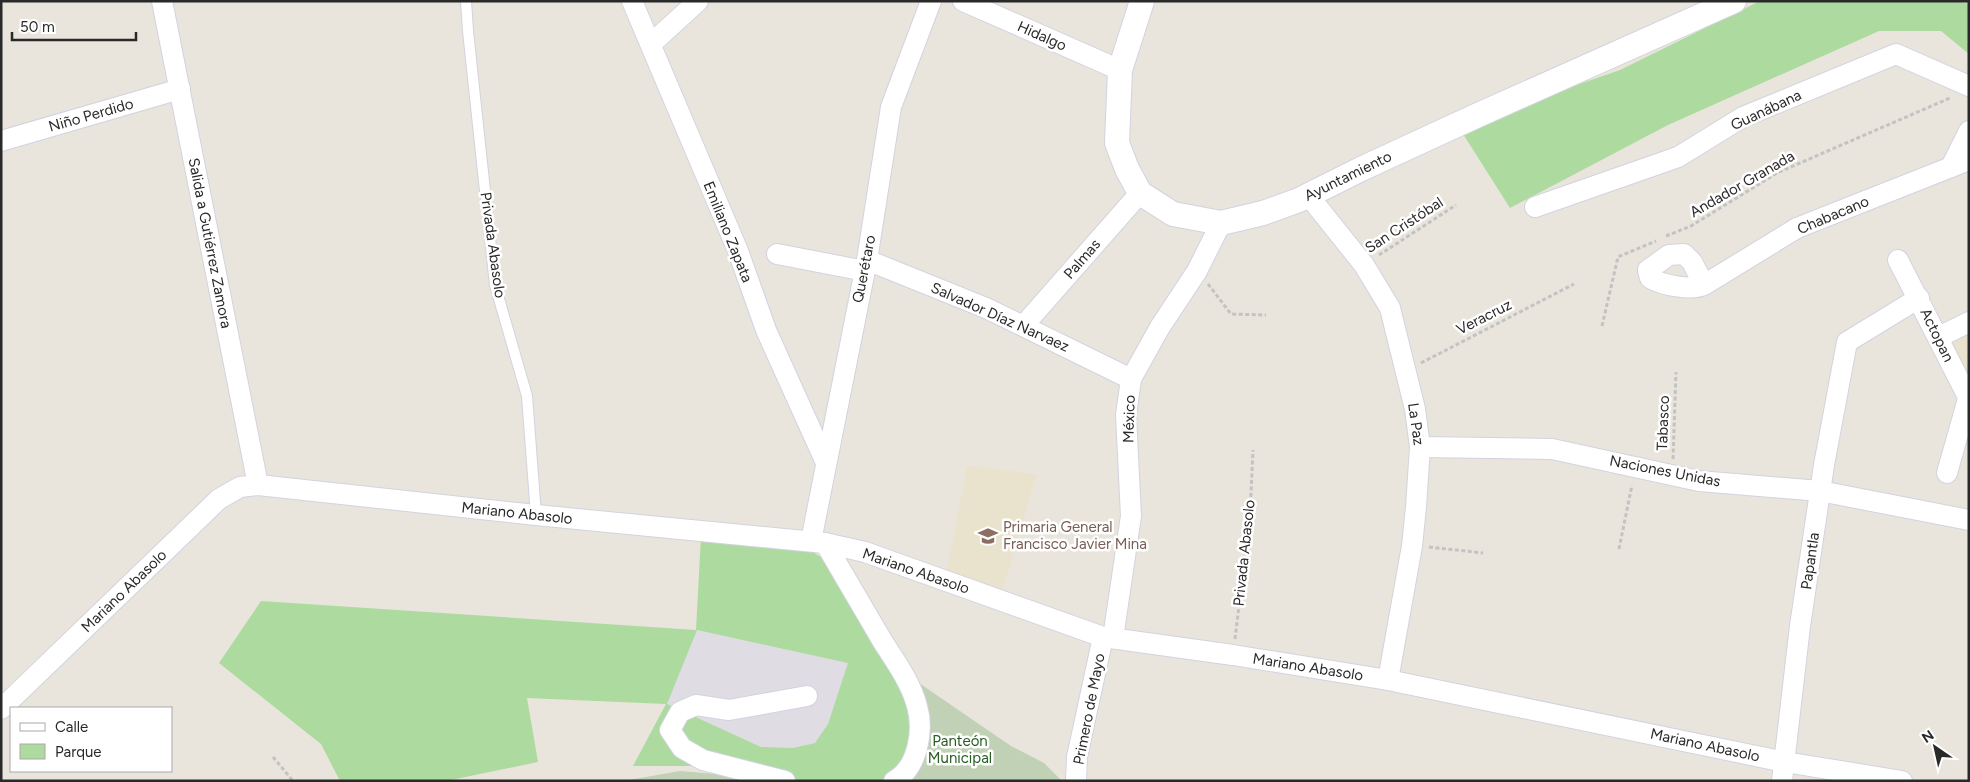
<svg xmlns="http://www.w3.org/2000/svg" width="1970" height="782" viewBox="0 0 1970 782" font-family="Figtree,sans-serif">
<style>
.industrial{fill:#dfdce3}
.education{fill:#e9e3cd}
.green{fill:#acda9f;fill-rule:evenodd}
.cemetery{fill:#c0d1b5}
.lines{fill:none;stroke-linecap:round;stroke-linejoin:round}
.service-casing{stroke:#d2d3e0;stroke-width:12}
.minor-casing{stroke:#d2d3e0;stroke-width:22}
.tertiary-casing{stroke:#d2d3e0;stroke-width:26}
.path{stroke:#c3c3c3;stroke-width:3;stroke-dasharray:4 2.5;stroke-linecap:butt}
.service{stroke:#fff;stroke-width:10}
.minor{stroke:#fff;stroke-width:20}
.tertiary{stroke:#fff;stroke-width:24}
.labels{text-anchor:middle;stroke-width:5;stroke-linejoin:round;paint-order:stroke}
.street-label{font-size:15px;fill:#292929;stroke:#fff}
.education-label{font-size:15px;fill:#785e54;stroke:#fff;text-anchor:start}
.park-label{font-size:15px;fill:#275d22;stroke:#fff}
</style>
<rect width="100%" height="100%" fill="#e9e5dc"/>
<polygon class="industrial" points="696,630 849,663 828,724 815,743 793,748 761,747 666,704"/>
<g class="education">
<polygon points="1969,333 1969,381 1950,343"/>
<polygon points="967,466 1037,474 1001,595 947,569"/>
</g>
<g class="green">
<polygon points="1760,1 1958,1 1969,4 1969,54 1941,31 1879,31 1668,125 1510,208 1458,126 1620,70"/>
<path d="M701,536L802,546L821,557L905,697L911,733L909,756L886,781H790L717,766H633L666,704L527,698L538,762L446,781H340L321,744L219,663L261,601L696,630ZM697,630L848,663L828,724L815,743L793,748L761,747L667,704Z"/>
</g>
<g class="cemetery">
<path d="M919,683L1011,746L1044,763L1062,781H904C939,742 930,730 919,683Z"/>
<polygon points="680,771 727,775 750,781 623,781"/>
</g>
<g class="lines">
<defs>
<polyline id="service" points="466,1 468,31 495,285 527,396 536,515"/>
<g id="minor">
<polyline points="162,1 258,485"/>
<polyline points="632,1 738,251 766,330 826,463"/>
<polyline points="963,1 1120,70"/>
<polyline points="651,44 698,1"/>
<polyline points="1,141 180,89"/>
<polyline points="1951,167 1969,131"/>
<polyline points="1308,195 1364,265 1390,308 1415,409 1420,447 1416,507 1412,546 1388,680"/>
<polyline points="1535,207 1678,157 1743,117 1896,54 1969,86"/>
<polyline points="777,254 865,271"/>
<polyline points="867,260 986,308 1131,379"/>
<polyline points="1898,260 1969,399"/>
<path d="M1704,285L1692,262L1684,254L1669,255L1648,270L1650,278C1662,285 1691,291 1704,285L1797,228L1969,160"/>
<polyline points="1024,325 1140,193"/>
<polyline points="1939,337 1969,322"/>
<polyline points="1420,447 1552,449 1699,481 1820,491 1969,520"/>
<polyline points="1947,473 1968,399"/>
<polyline points="811,541 867,260 891,107 931,1"/>
<path d="M825,543C844,576 864,609 883,642C896,662 911,683 917,706C924,730 918,768 894,781"/>
<polyline points="1113,638 1131,516 1126,415 1131,379 1160,327 1197,271 1221,223"/>
<polyline points="1,709 219,499 240,487 258,485 536,515 825,543 865,552 1103,637 1233,655 1388,680 1785,762 1902,781"/>
<polyline points="785,781 703,760 682,748 670,730 680,712 696,705 729,710 807,696"/>
<polyline points="1076,781 1077,757 1103,637"/>
<polyline points="1782,781 1800,626 1824,465 1847,342 1919,298"/>
</g>
<polyline id="tertiary" points="1142,1 1120,70 1117,143 1127,169 1140,193 1173,214 1221,223 1263,213 1299,200 1361,169 1476,116 1734,1"/>
</defs>
<use href="#service" class="service-casing"/>
<use href="#minor" class="minor-casing"/>
<use href="#tertiary" class="tertiary-casing"/>
<g class="path">
<polyline points="1966,1 1969,2"/>
<polyline points="1666,236 1691,226 1777,173 1950,98"/>
<polyline points="1379,255 1456,205"/>
<polyline points="1208,284 1231,314 1266,315"/>
<polyline points="1602,326 1618,257 1656,241"/>
<polyline points="1421,363 1574,284"/>
<polyline points="1673,459 1676,372"/>
<polyline points="1429,547 1483,553"/>
<polyline points="1619,549 1632,485"/>
<polyline points="1235,639 1250,515 1253,450"/>
<polyline points="273,757 293,781"/>
</g>
<use href="#service" class="service"/>
<use href="#minor" class="minor"/>
<use href="#tertiary" class="tertiary"/>
</g>
<defs>
<symbol id="school-bare" viewBox="-9 -9 18 18"><path d="M0-5L7-2L0 1L-7-2ZM-4 1L0 2.5L4 1V4Q0 6-4 4Z" fill="#8d6e63" stroke="#fff" stroke-width="2.5" paint-order="stroke"/></symbol>
</defs>
<g fill-rule="evenodd">
<use href="#school-bare" x="974" y="522" width="28" height="28"/>
</g>
<g class="labels">
<g class="street-label">
<text transform="translate(1042 36) rotate(24)" y="5">Hidalgo</text>
<text transform="translate(1766 110) rotate(-25)" y="5">Guanábana</text>
<text transform="translate(91 115) rotate(-16)" y="5">Niño Perdido</text>
<text transform="translate(1348 176) rotate(-26)" y="5">Ayuntamiento</text>
<text transform="translate(1742 184) rotate(-30)" y="5">Andador Granada</text>
<text transform="translate(1833 215) rotate(-23)" y="5">Chabacano</text>
<text transform="translate(1404 225) rotate(-33)" y="5">San Cristóbal</text>
<text transform="translate(728 232) rotate(68)" y="5">Emiliano Zapata</text>
<text transform="translate(210 243) rotate(79)" y="5">Salida a Gutiérrez Zamora</text>
<text transform="translate(493 245) rotate(82)" y="5">Privada Abasolo</text>
<text transform="translate(1082 259) rotate(-49)" y="5">Palmas</text>
<text transform="translate(864 269) rotate(-79)" y="5">Querétaro</text>
<text transform="translate(1000 317) rotate(24)" y="5">Salvador Díaz Narvaez</text>
<text transform="translate(1484 317) rotate(-27)" y="5">Veracruz</text>
<text transform="translate(1937 335) rotate(64)" y="5">Actopan</text>
<text transform="translate(1129 419) rotate(-88)" y="5">México</text>
<text transform="translate(1663 423) rotate(-88)" y="5">Tabasco</text>
<text transform="translate(1416 424) rotate(82)" y="5">La Paz</text>
<text transform="translate(1665 471) rotate(11)" y="5">Naciones Unidas</text>
<text transform="translate(517 513) rotate(6)" y="5">Mariano Abasolo</text>
<text transform="translate(1244 553) rotate(-84)" y="5">Privada Abasolo</text>
<text transform="translate(1810 561) rotate(-82)" y="5">Papantla</text>
<text transform="translate(916 571) rotate(19)" y="5">Mariano Abasolo</text>
<text transform="translate(124 591) rotate(-44)" y="5">Mariano Abasolo</text>
<text transform="translate(1308 667) rotate(9)" y="5">Mariano Abasolo</text>
<text transform="translate(1089 709) rotate(-79)" y="5">Primero de Mayo</text>
<text transform="translate(1705 745) rotate(12)" y="5">Mariano Abasolo</text>
</g>
<g class="education-label">
<text x="1003" y="532">Primaria General<tspan x="1003" dy="17">Francisco Javier Mina</tspan></text>
</g>
<g class="park-label">
<text x="960" y="746">Panteón<tspan x="960" dy="17">Municipal</tspan></text>
</g>
</g>
<rect width="1970" height="782" fill="none" stroke="#292929" stroke-width="5"/>
<rect x="10" y="707" width="162" height="65" fill="#ffffff" stroke="#a9a9a9"/>
<rect x="20" y="723" width="25" height="8" fill="#ffffff" stroke="#a9a9a9"/>
<text x="55" y="732" font-size="15" fill="#292929">Calle</text>
<rect x="20" y="744" width="25" height="15" fill="#acda9f" stroke="#a9a9a9"/>
<text x="55" y="757" font-size="15" fill="#292929">Parque</text>
<g transform="translate(1935 747) rotate(326)" stroke="#ffffff" stroke-width="4" paint-order="stroke">
<path d="M0-4L9 19L0 12L-9 19Z" fill="#292929"/>
<text y="-8" font-size="14" font-weight="bold" text-anchor="middle" fill="#292929">N</text>
</g>
<path d="M12 32v8h124v-8" fill="none" stroke="#292929" stroke-width="2.5"/>
<text x="20" y="32" font-size="15" fill="#292929" stroke="#ffffff" stroke-width="4" paint-order="stroke">50 m</text>
</svg>
